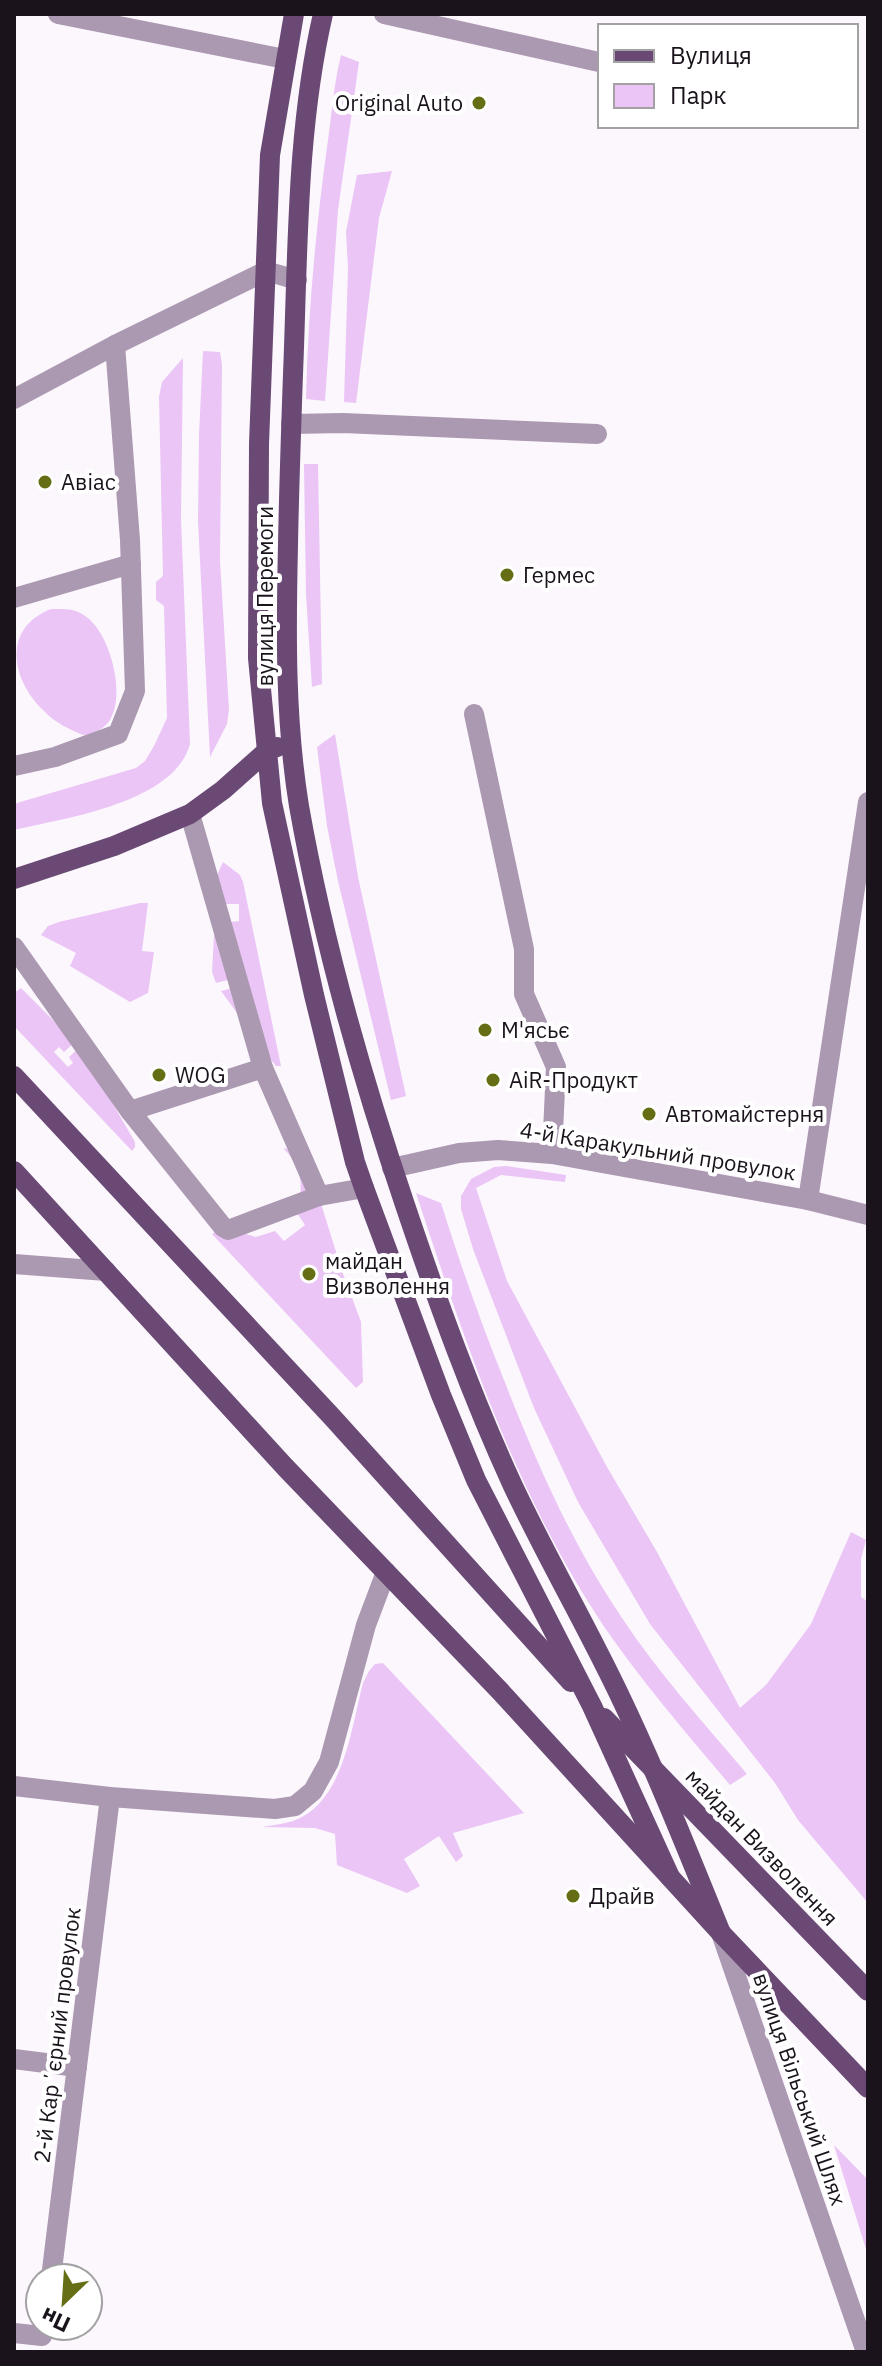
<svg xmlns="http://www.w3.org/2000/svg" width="882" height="2366" viewBox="0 0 882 2366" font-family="'IBM Plex Sans',sans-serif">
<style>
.green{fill:#eac5f5}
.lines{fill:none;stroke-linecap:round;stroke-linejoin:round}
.minor{stroke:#ab98b1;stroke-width:20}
.major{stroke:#6a4974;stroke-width:20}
.poi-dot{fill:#656e15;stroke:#fff;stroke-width:3}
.labels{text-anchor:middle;stroke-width:8;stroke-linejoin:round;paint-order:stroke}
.poi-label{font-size:22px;fill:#1a131c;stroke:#fff;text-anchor:start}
.street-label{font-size:22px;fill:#1a131c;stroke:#fff}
</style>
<rect width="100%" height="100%" fill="#fcf7fd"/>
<g class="green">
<path d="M341,55L359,62L338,210L325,401L306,399C308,312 316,226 328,140C332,112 334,83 341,55Z"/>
<polygon points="392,171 379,218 356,403 344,402 348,268 346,232 357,175"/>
<polygon points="203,351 220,352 222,365 220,561 229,710 227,724 210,757 198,521 199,435"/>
<path d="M183,358L181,519L190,744C174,803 65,818 14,830V805L17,803L136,768L145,761L154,746L167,718L164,606L156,600V582L163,576L159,397L162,382Z"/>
<polygon points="304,464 318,464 322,684 312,687 306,595"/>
<path d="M51,609C62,609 73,608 82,614C109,628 126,692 111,718C106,728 96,732 86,736C70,730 55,723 43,710C11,679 2,628 51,609Z"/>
<polygon points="335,734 358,877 406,1096 391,1100 338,881 327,826 317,747"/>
<polygon points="223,862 240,875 243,882 281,1066 276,1066 272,1061 221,991 240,986 239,977 216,983 212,972 215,917 222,923 239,921 239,904 221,904 217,875"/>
<polygon points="140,903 148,903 142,951 154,952 148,993 130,1002 70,966 76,953 41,935 48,926 59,922"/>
<polygon points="21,988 75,1042 64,1052 59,1047 54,1052 68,1067 73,1063 69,1057 80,1047 135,1142 135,1147 132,1151 14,1026 14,993"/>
<path d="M283,1148L291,1150L308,1162L342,1271L361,1322L363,1382L356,1388L212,1234L223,1227L256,1237L275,1231L284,1241L305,1225L295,1210C306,1188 301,1165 283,1148Z"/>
<polygon points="506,1166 566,1175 565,1182 501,1175 476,1188 507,1281 607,1467 657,1552 740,1708 766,1685 811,1624 851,1532 866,1540 861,1559 861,1597 868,1602 868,1903 798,1820 775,1783 650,1624 578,1502 534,1408 473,1249 461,1209 461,1196 471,1179 494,1167"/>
<path d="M416,1193L441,1203C460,1264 480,1320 504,1380C536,1462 572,1544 622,1618C659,1674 704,1723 747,1774L730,1785C687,1734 643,1683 605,1628C516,1495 465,1343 416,1193Z"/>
<path d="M383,1663L524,1813L453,1833L463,1856L456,1862L439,1836L404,1859L420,1886L407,1893L337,1865L335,1834L315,1828L262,1827C272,1825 283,1824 293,1821C344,1803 351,1728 363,1683L369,1671L375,1664Z"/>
<polygon points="834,2145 868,2180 868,2256"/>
</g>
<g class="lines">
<g class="minor">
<polyline points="58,14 285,59"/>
<polyline points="384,14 599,62"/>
<polyline points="14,399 115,345 266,271 297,280"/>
<polyline points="291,424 343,423 597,434"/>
<polyline points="14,598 131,564"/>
<polyline points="474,714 524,949 524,994 556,1067 552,1154"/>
<polyline points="14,766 55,757 118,734 135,691 130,540 115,345"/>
<polyline points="190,814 263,1068 319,1196"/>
<polyline points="14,947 130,1111 223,1227 228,1230 319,1196 364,1188"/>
<polyline points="130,1111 263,1068"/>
<polyline points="392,1168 459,1153 498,1150 552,1154 808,1200 868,1215"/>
<polyline points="808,1200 868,802"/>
<polyline points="14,1264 106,1271"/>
<polyline points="14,1786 110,1797 275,1809 295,1806 313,1791 329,1762 366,1625 386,1572"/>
<polyline points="721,1933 866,2352"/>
<polyline points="14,2059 77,2067"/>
<polyline points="51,2278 110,1797"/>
<polyline points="14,2333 42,2336"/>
</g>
<g class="major">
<polyline points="294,14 270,155 259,444 258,658 272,803 314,995 355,1162 364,1188 441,1395 476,1480 592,1706 670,1877"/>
<path d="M323,14C296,131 298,254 293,374C291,431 289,488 288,545C286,632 285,720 299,806C323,942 361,1075 405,1205C437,1300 471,1395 513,1486C546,1556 585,1623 618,1692C656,1771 688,1852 721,1933"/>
<polyline points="14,879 114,846 190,814 223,790 268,750 277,747"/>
<polyline points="14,1076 333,1418 571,1682"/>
<polyline points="14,1171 285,1467 500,1691 721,1933 868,2088"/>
<polyline points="604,1718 868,1991"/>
</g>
</g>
<g class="poi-dot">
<circle cx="479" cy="103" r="8"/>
<circle cx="45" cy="482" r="8"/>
<circle cx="507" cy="575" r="8"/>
<circle cx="485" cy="1030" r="8"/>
<circle cx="159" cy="1075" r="8"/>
<circle cx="493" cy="1080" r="8"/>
<circle cx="649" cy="1114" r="8"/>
<circle cx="309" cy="1274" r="8"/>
<circle cx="573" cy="1896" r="8"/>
</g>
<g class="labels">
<g class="poi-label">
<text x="463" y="111" text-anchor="end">Original Auto</text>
<text x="61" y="490">Авіас</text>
<text x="523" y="583">Гермес</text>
<text x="501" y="1038">М'ясьє</text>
<text x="175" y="1083">WOG</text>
<text x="509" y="1088">AiR-Продукт</text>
<text x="665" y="1122">Автомайстерня</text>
<text x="325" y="1269">майдан<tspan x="325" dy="25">Визволення</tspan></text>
<text x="589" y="1904">Драйв</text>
</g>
<g class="street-label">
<text transform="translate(265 596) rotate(-90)" y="8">вулиця Перемоги</text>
<text transform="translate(658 1151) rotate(9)" y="8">4-й Каракульний провулок</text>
<text transform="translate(762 1847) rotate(46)" y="8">майдан Визволення</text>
<text transform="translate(57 2035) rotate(-83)" y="8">2-й Карʼєрний провулок</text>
<text transform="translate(800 2089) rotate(71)" y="8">вулиця Вільський Шлях</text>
</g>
</g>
<rect width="882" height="2366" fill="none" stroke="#1a131c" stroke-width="32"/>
<rect x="598" y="24" width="260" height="104" fill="#ffffff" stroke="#a3a1a4" stroke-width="2"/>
<rect x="614" y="50" width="40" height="12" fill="#6a4974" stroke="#a3a1a4" stroke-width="2"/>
<text x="670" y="64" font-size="24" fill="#1a131c">Вулиця</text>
<rect x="614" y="84" width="40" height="24" fill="#eac5f5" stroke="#a3a1a4" stroke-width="2"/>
<text x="670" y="104" font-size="24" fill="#1a131c">Парк</text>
<g transform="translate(64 2302) rotate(205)"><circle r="38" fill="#ffffff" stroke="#a3a1a4" stroke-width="2"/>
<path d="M0-6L14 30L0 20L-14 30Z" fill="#656e15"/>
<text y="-12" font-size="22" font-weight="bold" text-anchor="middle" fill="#1a131c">Пн</text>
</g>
</svg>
